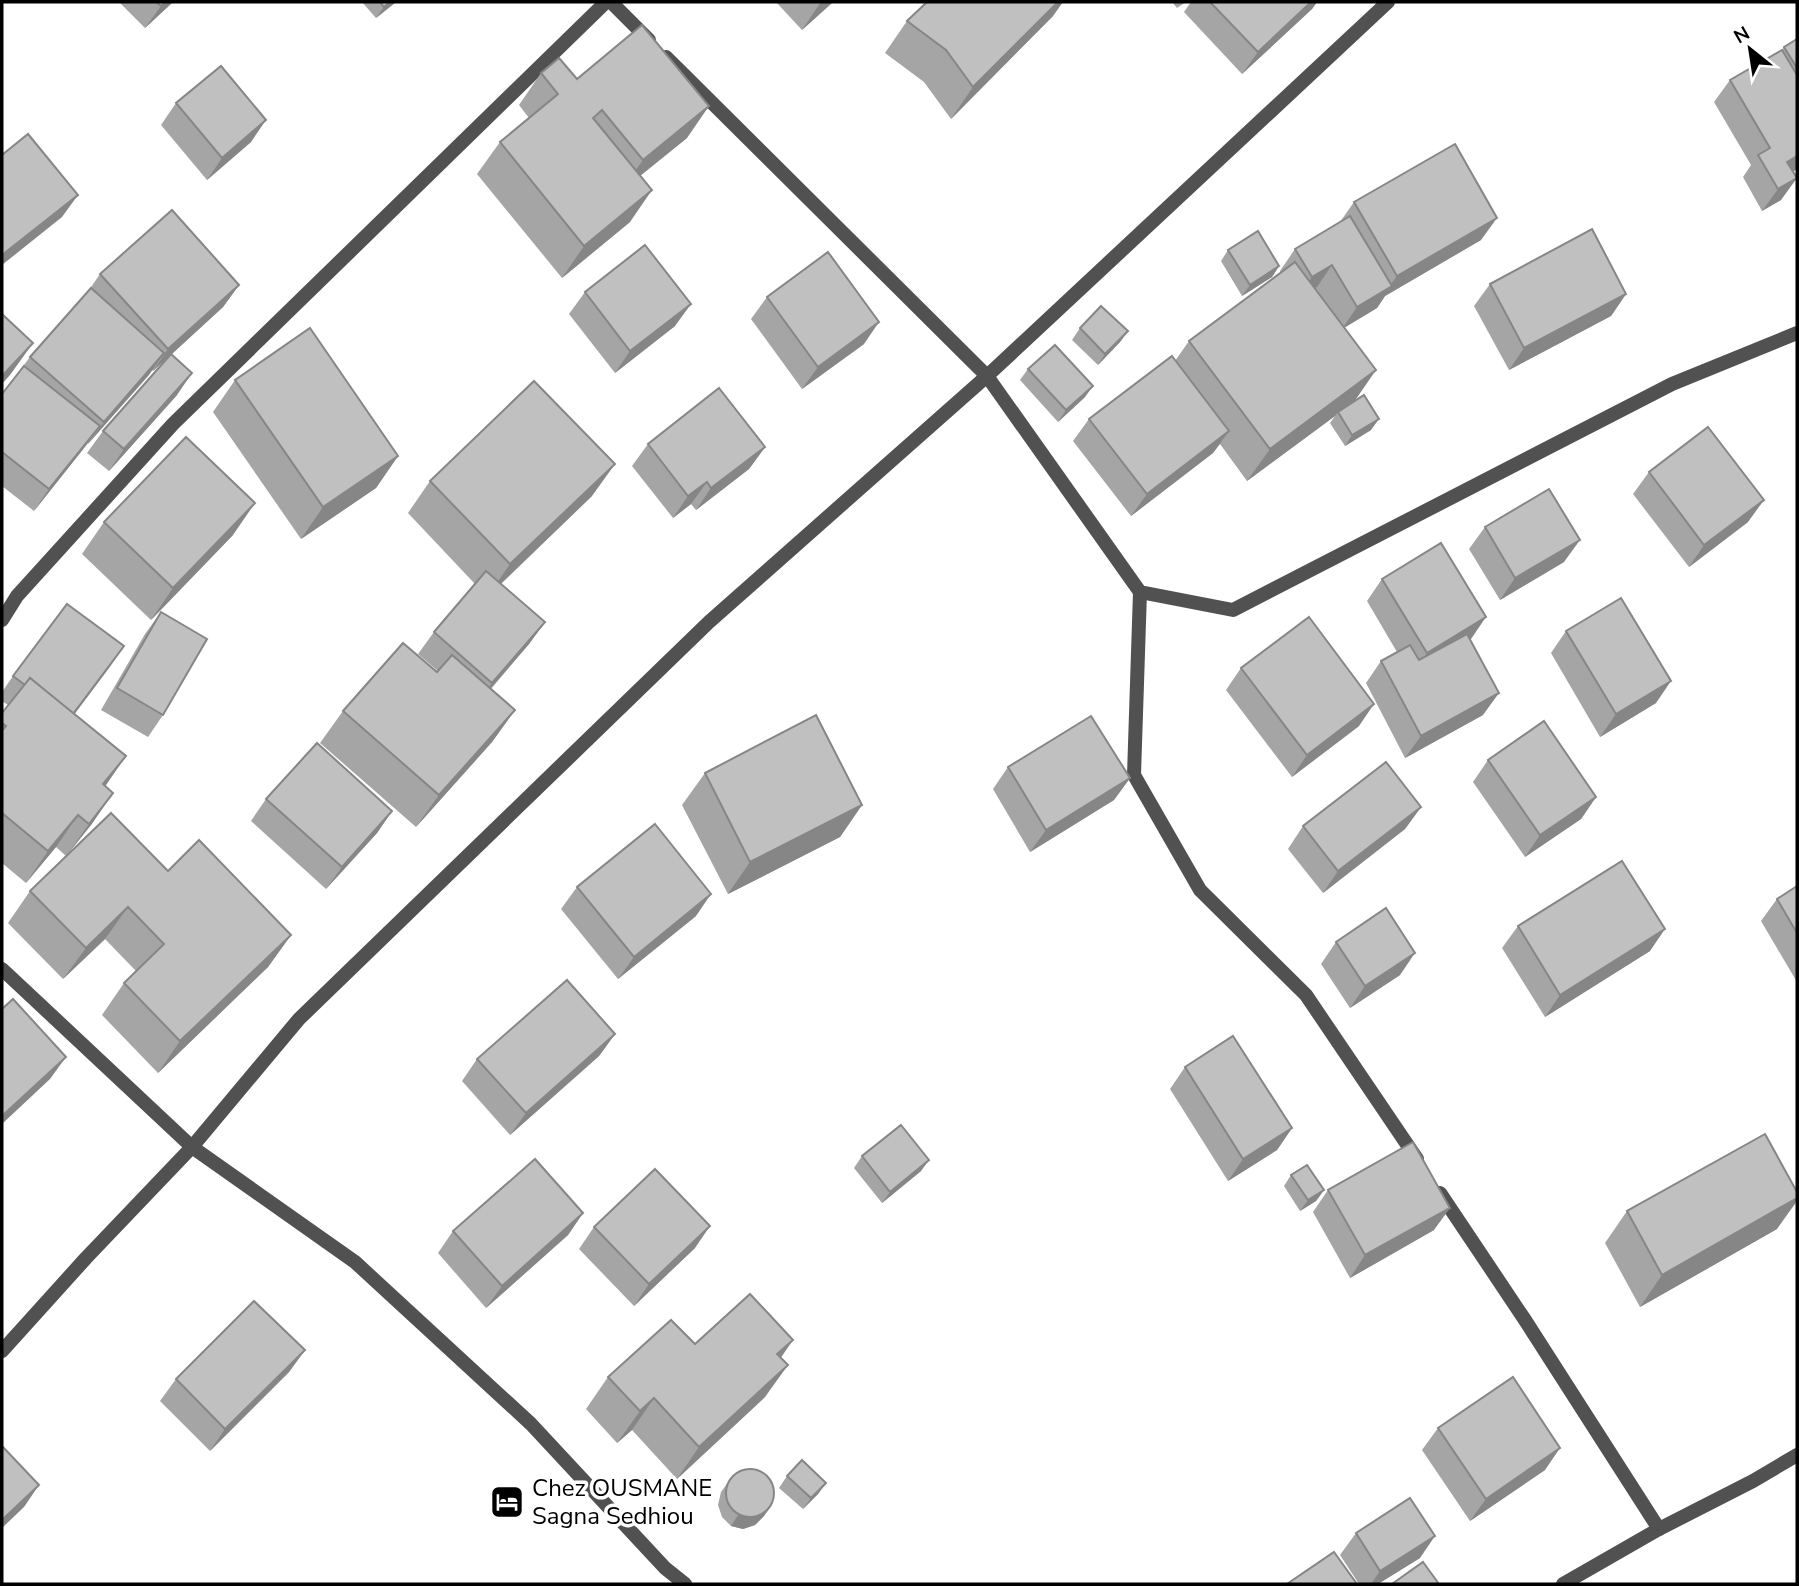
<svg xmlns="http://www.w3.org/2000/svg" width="1799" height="1586" viewBox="0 0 1799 1586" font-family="'Nunito Sans',sans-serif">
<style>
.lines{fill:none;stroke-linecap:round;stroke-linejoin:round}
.minor{stroke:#515151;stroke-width:14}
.wall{fill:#a5a5a5}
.shaded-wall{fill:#868686}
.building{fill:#c0c0c0;stroke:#868686;stroke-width:2}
.labels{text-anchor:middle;stroke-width:7;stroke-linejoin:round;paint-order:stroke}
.poi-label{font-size:24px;fill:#000;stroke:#fff;text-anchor:start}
</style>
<rect width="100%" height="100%" fill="#fff"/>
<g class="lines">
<g class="minor">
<polyline points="611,2 649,40"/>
<polyline points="666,57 987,376 1140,592 1233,610 1672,384 1797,333"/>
<polyline points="1140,592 1134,775 1200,890 1306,995 1417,1159"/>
<polyline points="2,620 17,596 173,424 606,2"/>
<polyline points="2,969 192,1147 355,1262 531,1424 665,1568 685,1584"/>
<polyline points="1440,1193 1525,1320 1659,1529"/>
<polyline points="2,1351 86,1258 192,1147 299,1019 709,622 987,376 1388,2"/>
<polyline points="1563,1584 1659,1529 1753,1481 1797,1455"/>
</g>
</g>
<g class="wall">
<polygon points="119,2 173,2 145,28"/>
<polygon points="362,2 396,2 376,18"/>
<polygon points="776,2 833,2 802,30"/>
<polygon points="1172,2 1186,2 1177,8"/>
<polygon points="1191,2 1317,2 1312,9 1242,74 1184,12"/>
<polygon points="1053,16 951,119 924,82 885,53 907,21"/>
<polygon points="1797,39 1797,169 1793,172 1781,200 1762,211 1743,177 1751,165 1714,102 1730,80 1782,50 1784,47"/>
<polygon points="541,73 577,79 687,138 640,176 630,222 562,278 477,174 500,142 529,118 519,105"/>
<polygon points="176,103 251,142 207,180 161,125"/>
<polygon points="1354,202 1481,240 1385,296 1377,308 1344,328 1354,401 1371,430 1345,446 1330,423 1335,416 1247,481 1220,444 1213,453 1131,516 1073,441 1089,419 1175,361 1189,341 1281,273 1280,271 1295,249 1340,222"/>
<polygon points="1228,250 1279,266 1272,277 1242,296 1221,261"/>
<polygon points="100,274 239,285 223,307 171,355 177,395 109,471 87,453 103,431 166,359 153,371 152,370 88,444 88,443 34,511 2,486 2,394 30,357 87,293"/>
<polygon points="1490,284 1626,294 1611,316 1509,370 1474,306"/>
<polygon points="585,292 675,326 615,373 569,314"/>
<polygon points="767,297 864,344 802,389 751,319"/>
<polygon points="1080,328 1128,331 1120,342 1098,365 1072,340"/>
<polygon points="1028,369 1085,397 1058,422 1020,380"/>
<polygon points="235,380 398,456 376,488 301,539 213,412"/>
<polygon points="648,444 765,447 749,469 696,510 691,504 673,518 632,466"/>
<polygon points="1649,472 1748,522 1689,567 1633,494"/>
<polygon points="430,481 592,496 501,584 545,622 529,644 491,689 515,710 492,742 416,827 320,743 343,711 437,672 438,671 418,654 434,632 475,584 408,513"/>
<polygon points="104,522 233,535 151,620 82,554"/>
<polygon points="1485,527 1564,562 1500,600 1469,549"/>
<polygon points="1382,579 1470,639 1483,715 1405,758 1366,683 1381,661 1397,652 1367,601"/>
<polygon points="161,612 163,715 148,737 101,710 145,634"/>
<polygon points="1566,631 1656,703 1600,737 1551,653"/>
<polygon points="124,646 74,714 105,786 113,793 91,825 66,856 56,847 26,883 2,863 2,713 8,705 2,701 2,692 13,676"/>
<polygon points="1241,668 1359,726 1292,777 1226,690"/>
<polygon points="1488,760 1596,797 1581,819 1525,857 1473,782"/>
<polygon points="1008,767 1130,778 1114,800 1030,852 993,789"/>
<polygon points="705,773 862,805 840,837 728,894 682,805"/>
<polygon points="266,799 392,811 377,833 326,889 251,821"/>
<polygon points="1421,807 1405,829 1323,893 1288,849 1303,826"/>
<polygon points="168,871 291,935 268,967 158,1073 102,1015 124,983 136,971 105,939 63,979 8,923 30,891"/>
<polygon points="1797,886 1797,982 1761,921 1777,899"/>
<polygon points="577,887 696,916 618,979 561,909"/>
<polygon points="1518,926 1650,951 1545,1017 1502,948"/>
<polygon points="1336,942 1400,975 1350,1008 1321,964"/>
<polygon points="615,1034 599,1056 510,1135 462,1081 477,1059"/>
<polygon points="1185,1067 1292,1128 1277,1150 1228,1181 1170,1089"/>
<polygon points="862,1156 921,1171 882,1203 854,1168"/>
<polygon points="1291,1175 1324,1190 1316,1201 1300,1211 1284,1186"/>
<polygon points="1328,1190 1434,1230 1350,1278 1313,1212"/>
<polygon points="1627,1211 1777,1229 1640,1307 1605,1243"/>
<polygon points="583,1213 568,1235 486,1308 438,1253 453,1231"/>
<polygon points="594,1227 695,1248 634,1306 579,1249"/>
<polygon points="695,1344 781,1358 765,1397 677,1479 632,1430 617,1443 586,1409 608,1377"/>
<polygon points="305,1350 289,1372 210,1451 160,1401 176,1379"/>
<polygon points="1438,1428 1545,1470 1470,1521 1422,1450"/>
<polygon points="787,1476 826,1483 818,1494 803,1509 779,1488"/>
<polygon points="729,1481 764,1516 755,1525 743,1529 731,1526 722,1517 718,1505 721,1492"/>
<polygon points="1356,1533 1420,1558 1378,1584 1359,1584 1340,1555"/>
</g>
<g class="shaded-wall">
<polygon points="165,2 173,2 145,28 161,6"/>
<polygon points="390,2 396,2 376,18 384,7"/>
<polygon points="821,2 833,2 802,30"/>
<polygon points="1058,2 1063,2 1053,16 951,119 973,87"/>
<polygon points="1311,2 1317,2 1312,9 1242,74 1258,52"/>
<polygon points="709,106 687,138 620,192 643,160"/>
<polygon points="266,120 251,142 207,180 222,158"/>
<polygon points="1797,156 1797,169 1774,182 1787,162"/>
<polygon points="1797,178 1781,200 1762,211 1778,189"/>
<polygon points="652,190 630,222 562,278 584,246"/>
<polygon points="78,195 62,217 2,265 2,255"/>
<polygon points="1497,218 1481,240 1385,296 1377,308 1342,329 1357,307 1388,288 1397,276"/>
<polygon points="1332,265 1317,287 1297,299 1312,277"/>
<polygon points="1279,266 1272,277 1242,296 1250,285"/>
<polygon points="239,285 223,307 153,371 168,349"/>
<polygon points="1626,294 1611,316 1509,370 1524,348"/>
<polygon points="691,304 675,326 615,373 630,351"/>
<polygon points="879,322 864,344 802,389 818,367"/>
<polygon points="1128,331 1120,342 1098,365 1105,354"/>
<polygon points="33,343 10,375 2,384 2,376"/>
<polygon points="164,353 149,375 88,444 104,422"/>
<polygon points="1376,370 1354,402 1338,412 1335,416 1247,481 1270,449"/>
<polygon points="192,373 177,395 109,471 124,449"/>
<polygon points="1093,386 1085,397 1058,422 1066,410"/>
<polygon points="1379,419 1371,430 1345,446 1352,435"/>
<polygon points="100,426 84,448 34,511 49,489"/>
<polygon points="1229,431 1213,453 1131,516 1147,494"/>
<polygon points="765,447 749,469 696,510 711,488"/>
<polygon points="398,456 376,488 301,539 323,507"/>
<polygon points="615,464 592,496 488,596 510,564"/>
<polygon points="707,482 691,504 673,518 688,496"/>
<polygon points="1764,500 1748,522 1689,567 1704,545"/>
<polygon points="255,503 233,535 151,620 173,588"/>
<polygon points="1580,540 1564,562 1500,600 1515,578"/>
<polygon points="1486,617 1471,639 1411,675 1427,653"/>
<polygon points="545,622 529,644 476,705 492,683"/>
<polygon points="124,646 109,668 55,740 70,718"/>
<polygon points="1671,681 1656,703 1600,737 1616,714"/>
<polygon points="1499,693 1483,715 1405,758 1421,736"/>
<polygon points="1374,704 1359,726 1292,777 1307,755"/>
<polygon points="515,710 492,742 416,827 439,795"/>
<polygon points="126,756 104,788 103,784"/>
<polygon points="1130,778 1114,800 1030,852 1046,830"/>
<polygon points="113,793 91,825 66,856 89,824"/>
<polygon points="1596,797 1581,819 1525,857 1540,835"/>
<polygon points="862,805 840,837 728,894 750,862"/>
<polygon points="1421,807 1405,829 1323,893 1338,871"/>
<polygon points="392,811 377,833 326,889 342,867"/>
<polygon points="78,815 56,847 26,883 48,851"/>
<polygon points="711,894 696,916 618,979 634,957"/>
<polygon points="128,907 105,939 63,979 86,948"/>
<polygon points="1665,929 1650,951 1545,1017 1560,995"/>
<polygon points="291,935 268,967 158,1073 180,1041"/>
<polygon points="1415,953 1400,975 1350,1008 1365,986"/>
<polygon points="615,1034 599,1056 510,1135 526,1113"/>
<polygon points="66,1057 50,1079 2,1124 2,1116"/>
<polygon points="1292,1128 1277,1150 1228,1181 1243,1159"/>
<polygon points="929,1160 921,1171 882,1203 890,1192"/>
<polygon points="1324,1190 1316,1201 1300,1211 1308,1200"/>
<polygon points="1797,1198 1797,1201 1777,1229 1640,1307 1662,1275"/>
<polygon points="1450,1208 1434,1230 1350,1278 1365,1255"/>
<polygon points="583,1213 568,1235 486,1308 502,1286"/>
<polygon points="710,1226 695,1248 634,1306 649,1284"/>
<polygon points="793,1340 771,1372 777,1354"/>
<polygon points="305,1350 289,1372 210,1451 225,1429"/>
<polygon points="788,1365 765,1397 677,1479 699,1447"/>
<polygon points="654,1398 632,1430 617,1443 640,1411"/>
<polygon points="1560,1448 1545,1470 1470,1521 1486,1499"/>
<polygon points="826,1483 818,1494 803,1509 811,1498"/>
<polygon points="39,1485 24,1507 2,1528 2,1520"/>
<polygon points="772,1505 764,1516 755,1525 743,1529 731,1526 738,1515"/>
<polygon points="1435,1536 1420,1558 1378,1584 1371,1584 1380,1571"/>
</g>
<g class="building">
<polygon points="156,2 165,2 161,6"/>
<polygon points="380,2 390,2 384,7"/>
<polygon points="927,2 1058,2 973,87 946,50 907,21"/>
<polygon points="1210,2 1311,2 1258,52"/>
<polygon points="642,25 709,106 643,160 602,110 593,118 652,190 584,246 500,142 558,94 541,73 559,58 577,79"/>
<polygon points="1797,39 1797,68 1784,47"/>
<polygon points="1782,50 1797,75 1797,156 1787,162 1797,178 1778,189 1758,155 1770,148 1730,80"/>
<polygon points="221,66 266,120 222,158 176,103"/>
<polygon points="28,134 78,195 2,255 2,155"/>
<polygon points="1455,144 1497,218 1397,276 1354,202"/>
<polygon points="172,210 239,285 168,349 100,274"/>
<polygon points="1350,216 1392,286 1357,307 1332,265 1312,277 1295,249"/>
<polygon points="1592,229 1626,294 1524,348 1490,284"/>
<polygon points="1258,231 1279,266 1250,285 1228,250"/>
<polygon points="645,245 691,304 630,351 585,292"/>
<polygon points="828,252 879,322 818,367 767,297"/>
<polygon points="1295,262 1376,370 1270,449 1189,341"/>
<polygon points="91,288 164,353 104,422 30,357"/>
<polygon points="1101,306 1128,331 1105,354 1080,328"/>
<polygon points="2,314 33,343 2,376"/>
<polygon points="310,328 398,456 323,507 235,380"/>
<polygon points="1055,345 1093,386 1066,410 1028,369"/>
<polygon points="171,354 192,373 124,449 103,431"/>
<polygon points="1172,356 1229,431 1147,494 1089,419"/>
<polygon points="24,366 100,426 49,489 2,452 2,394"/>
<polygon points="534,381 615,464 510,564 430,481"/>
<polygon points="719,388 765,447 711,488 707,482 688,496 648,444"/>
<polygon points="1364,395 1379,419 1352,435 1338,412"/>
<polygon points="1708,427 1764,500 1704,545 1649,472"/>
<polygon points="186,437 255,503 173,588 104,522"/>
<polygon points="1549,489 1580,540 1515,578 1485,527"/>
<polygon points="1441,543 1486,617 1427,653 1382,579"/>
<polygon points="486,571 545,622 492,683 434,632"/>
<polygon points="1621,598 1671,681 1616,714 1566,631"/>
<polygon points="67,604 124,646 73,714 30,678 25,685 13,676"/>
<polygon points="161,612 207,639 163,715 117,688"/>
<polygon points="1309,617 1374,704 1307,755 1241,668"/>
<polygon points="1467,634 1499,693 1421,736 1381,661 1410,645 1419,660"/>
<polygon points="403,643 437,672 452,655 515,710 439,795 343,711"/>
<polygon points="30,678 126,756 103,784 113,793 89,824 78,815 48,851 2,813 2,731 6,726 2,723 2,713"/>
<polygon points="816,715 862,805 750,862 705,773"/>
<polygon points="1091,716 1130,778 1046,830 1008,767"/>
<polygon points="1544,721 1596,797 1540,835 1488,760"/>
<polygon points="317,743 392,811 342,867 266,799"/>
<polygon points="1386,762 1421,807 1338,871 1303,826"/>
<polygon points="111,813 168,871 199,840 291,935 180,1041 124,983 164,944 128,907 86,948 30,891"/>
<polygon points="655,824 711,894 634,957 577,887"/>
<polygon points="1622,861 1665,929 1560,995 1518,926"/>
<polygon points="1797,886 1797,933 1777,899"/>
<polygon points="1386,908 1415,953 1365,986 1336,942"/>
<polygon points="567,980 615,1034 526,1113 477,1059"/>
<polygon points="13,999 66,1057 2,1116 2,1009"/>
<polygon points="1233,1036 1292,1128 1243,1159 1185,1067"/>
<polygon points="901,1125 929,1160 890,1192 862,1156"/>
<polygon points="1765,1134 1797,1192 1797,1198 1662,1275 1627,1211"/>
<polygon points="1413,1142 1450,1208 1365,1255 1328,1190"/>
<polygon points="535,1159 583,1213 502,1286 453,1231"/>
<polygon points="1307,1165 1324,1190 1308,1200 1291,1175"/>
<polygon points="655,1169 710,1226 649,1284 594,1227"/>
<polygon points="750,1294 793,1340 777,1354 788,1365 699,1447 654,1398 640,1411 608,1377 671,1320 695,1344"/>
<polygon points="254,1301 305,1350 225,1429 176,1379"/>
<polygon points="1513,1377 1560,1448 1486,1499 1438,1428"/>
<polygon points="2,1446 39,1485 2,1520"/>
<polygon points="802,1460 826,1483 811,1498 787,1476"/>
<circle cx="750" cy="1493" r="24"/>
<polygon points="1410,1498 1435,1536 1380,1571 1356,1533"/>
<polygon points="1334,1552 1357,1584 1287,1584"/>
<polygon points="1423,1562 1439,1584 1392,1584"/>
</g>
<defs>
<symbol id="hotel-square" viewBox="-11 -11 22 22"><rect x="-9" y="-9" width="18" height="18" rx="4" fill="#000" stroke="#fff"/><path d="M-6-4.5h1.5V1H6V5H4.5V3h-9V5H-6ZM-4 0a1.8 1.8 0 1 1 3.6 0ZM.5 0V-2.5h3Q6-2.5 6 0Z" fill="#fff"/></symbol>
</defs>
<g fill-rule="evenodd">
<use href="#hotel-square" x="488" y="1483" width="38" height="38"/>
</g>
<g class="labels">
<g class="poi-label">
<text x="532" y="1496">Chez OUSMANE<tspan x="532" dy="28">Sagna Sedhiou</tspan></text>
</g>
</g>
<rect width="1799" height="1586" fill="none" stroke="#000000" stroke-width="7"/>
<g transform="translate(1750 49) rotate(330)" stroke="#ffffff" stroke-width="5" paint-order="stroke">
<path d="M0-5L12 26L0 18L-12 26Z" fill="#000000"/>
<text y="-10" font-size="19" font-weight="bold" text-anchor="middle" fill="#000000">N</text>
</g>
</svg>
